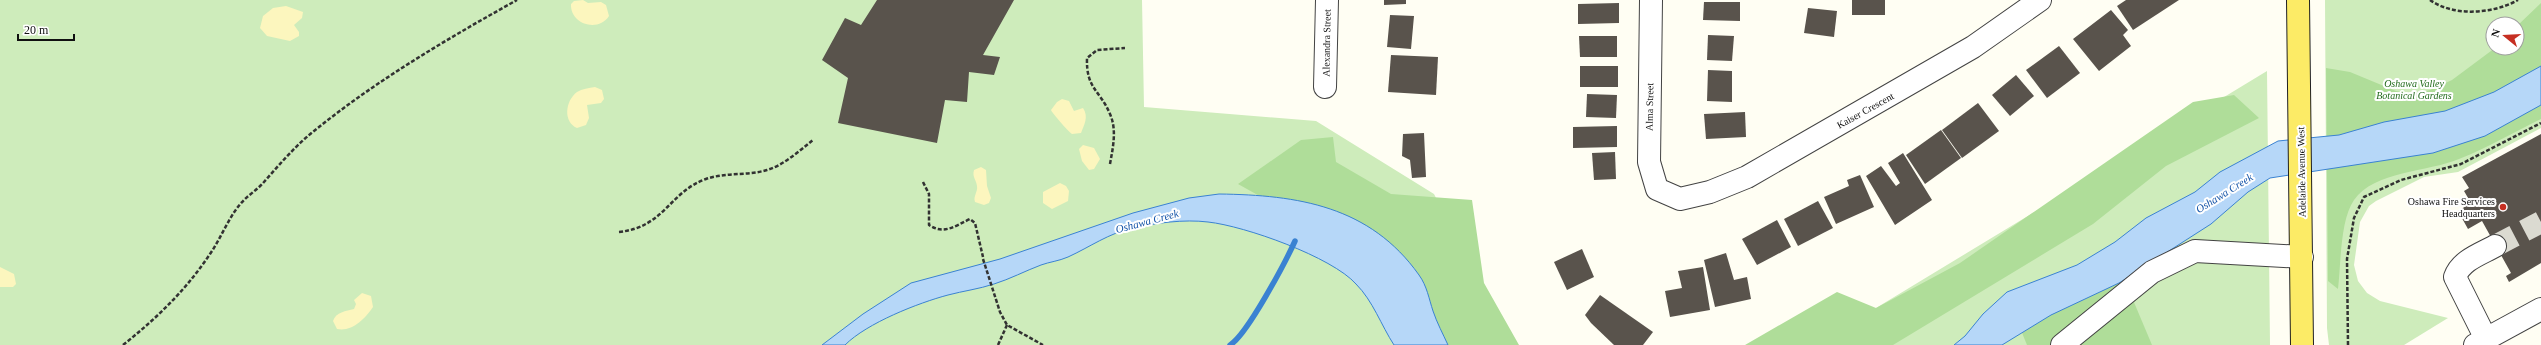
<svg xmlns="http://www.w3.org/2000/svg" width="2541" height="345" viewBox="0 0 2541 345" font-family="Georgia,serif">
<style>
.green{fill:#ceecbb;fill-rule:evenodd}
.forest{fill:#afdd99}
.sand{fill:#fcf6be}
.water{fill:#b6d7f8;stroke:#3a82d2}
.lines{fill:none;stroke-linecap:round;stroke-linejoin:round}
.stream{stroke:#3a82d2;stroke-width:5.5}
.building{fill:#59534c}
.minor-tunnel{stroke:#dbdad1;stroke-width:22;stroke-dasharray:22 11;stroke-linecap:butt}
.minor-casing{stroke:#434343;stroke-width:24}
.major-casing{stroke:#212121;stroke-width:24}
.path{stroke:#323232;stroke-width:2.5;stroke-dasharray:4 2;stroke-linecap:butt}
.minor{stroke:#fff;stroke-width:22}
.major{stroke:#fceb66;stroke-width:22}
.poi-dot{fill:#c62f22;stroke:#fff;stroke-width:1.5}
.labels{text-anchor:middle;stroke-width:4;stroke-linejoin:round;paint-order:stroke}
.street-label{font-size:10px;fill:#101010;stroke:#fff}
.park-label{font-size:10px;font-style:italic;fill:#236b1d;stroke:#fff}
.poi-label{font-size:10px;fill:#101010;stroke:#fff;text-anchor:end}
.water-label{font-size:11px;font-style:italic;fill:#1454a8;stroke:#fff}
</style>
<rect width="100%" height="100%" fill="#fffef3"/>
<g class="green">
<polygon points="0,0 1142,0 1144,107 1316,121 1434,194 1511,345 0,345"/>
<path d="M2325,0H2541V128L2458,172L2424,177L2376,201L2369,206L2360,222L2354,265L2358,281L2367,293L2380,301L2448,318L2404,345H2329L2327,328ZM2493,24H2517V48H2493Z"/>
<polygon points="2267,71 2270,345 1793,345 1876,308"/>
</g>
<g class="forest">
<path d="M2541,3V119C2514,132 2487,148 2459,159C2428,172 2374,171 2354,200C2340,220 2341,264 2338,289L2328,281L2326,68L2350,72L2396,91L2413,94L2430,90L2452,80L2495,48H2517V26Z"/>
<polygon points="2234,95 2259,118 2166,166 2093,224 1893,345 1745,345 1837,292 1876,308 1960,263 2193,102"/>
<polygon points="1333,137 1336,162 1391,194 1472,200 1484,283 1519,345 1402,345 1360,252 1238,184 1301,140"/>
<polygon points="2117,262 2152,345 2027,345 2016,318"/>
</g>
<g class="sand">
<path d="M583,0L588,3L601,2L606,5L609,16C598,33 570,24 571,4L574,1Z"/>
<polygon points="286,6 303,12 302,18 294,25 299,32 299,36 290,41 267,36 260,28 263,16 273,8"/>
<path d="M595,87L602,90L604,99L601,103L587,105L589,118L586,125L577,128C563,122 565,101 577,92C582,89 589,88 595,87Z"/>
<path d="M1062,99L1069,101L1074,111L1083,108C1089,117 1084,125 1081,133L1072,134C1068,131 1052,113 1051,110L1057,102Z"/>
<polygon points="1083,145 1094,148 1100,159 1094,169 1089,170 1082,161 1079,149"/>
<path d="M981,167L986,170L987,186L991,198L989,203L984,205L975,202C973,196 978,192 977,186C976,179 972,177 974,170Z"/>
<polygon points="1060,183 1066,186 1069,191 1068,201 1052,209 1043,203 1043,192"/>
<polygon points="0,267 14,274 16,284 13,287 0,287"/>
<path d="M362,293L371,296L373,307C365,319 352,332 337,329L333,321C336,312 346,311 354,309L356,304L354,300Z"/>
</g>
<g class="water">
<polygon points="2541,66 2541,105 2485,136 2433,153 2270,178 2248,192 2211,224 2119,283 2051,315 2002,345 1954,345 1965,336 1983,314 2007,292 2077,265 2115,242 2146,218 2195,192 2220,172 2278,141 2339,135 2384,122 2445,111 2494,92"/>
<path d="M1219,194C1298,195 1370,206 1419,275C1427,286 1429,299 1433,311C1437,323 1443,334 1448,345H1394C1381,325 1373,301 1356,284C1332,257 1245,226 1208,222C1184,219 1156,223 1133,228C1109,233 1090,247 1068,257C1059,261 1049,262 1041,265C1025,271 1010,279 994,284C979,289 963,291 948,295C918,303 867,323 845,345H822L863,314L911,283L1000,259L1133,213L1189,198Z"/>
</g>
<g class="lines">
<path class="stream" d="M1230,345C1247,335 1286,261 1295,241"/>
</g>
<g class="building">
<polygon points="877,0 1014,0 983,55 1000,57 994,75 969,72 967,102 945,100 937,143 838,123 848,78 822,60 845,18 861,25"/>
<polygon points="1384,0 1406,0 1406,4 1384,5"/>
<rect x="1852" y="0" width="33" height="15"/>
<polygon points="2126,0 2179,0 2133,30 2117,6"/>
<polygon points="1704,2 1740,2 1740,21 1703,20"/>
<polygon points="1619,3 1619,23 1578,24 1578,4"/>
<polygon points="1808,8 1837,11 1834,37 1804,33"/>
<polygon points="2111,10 2128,30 2123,35 2131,46 2099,71 2073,39"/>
<polygon points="1390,15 1414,16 1411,49 1387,47"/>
<polygon points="1708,35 1734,36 1732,61 1707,60"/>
<polygon points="1579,36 1617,36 1617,57 1580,57"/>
<polygon points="2059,46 2080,73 2047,98 2026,70"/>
<polygon points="1391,55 1438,57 1436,95 1388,92"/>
<rect x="1580" y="66" width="38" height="21"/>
<polygon points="1708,70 1732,71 1732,102 1707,101"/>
<polygon points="2016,75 2034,96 2010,116 1992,95"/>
<polygon points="1587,94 1617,95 1616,118 1586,117"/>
<polygon points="1978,103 1999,131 1962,158 1942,130"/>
<polygon points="1745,112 1746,137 1706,139 1704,114"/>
<polygon points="1617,126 1617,147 1573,148 1573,127"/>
<polygon points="1941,130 1961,158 1925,184 1906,155"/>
<polygon points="1424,133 1426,177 1412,178 1410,160 1402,156 1403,134"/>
<polygon points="2541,134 2541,263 2509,282 2506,276 2511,273 2482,221 2468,229 2458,211 2471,203 2464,191 2469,188 2462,177"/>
<polygon points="1615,152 1616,179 1594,180 1592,153"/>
<polygon points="1903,153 1932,200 1895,225 1866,176 1881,166 1896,186 1900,183 1888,163"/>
<polygon points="1860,175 1874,207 1836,224 1824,197 1849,186 1847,180"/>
<polygon points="1818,201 1833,228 1798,246 1784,219"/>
<polygon points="1777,220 1791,247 1757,265 1742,239"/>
<polygon points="1582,249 1594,277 1567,290 1554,262"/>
<polygon points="1726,253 1734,280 1747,277 1751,299 1715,307 1704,260"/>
<polygon points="1703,267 1710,310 1670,317 1665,291 1682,288 1678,271"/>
<polygon points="1600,295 1653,332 1643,345 1614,345 1591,323 1585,315"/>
</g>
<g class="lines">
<polyline class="minor-tunnel" points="2495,246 2541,222"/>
<defs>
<g id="minor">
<polyline points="1651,0 1649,162 1657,189 1680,199 1710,192 1747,177 1973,47 2040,0"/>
<polyline points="1325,87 1327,0"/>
<path d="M2486,339L2455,277C2461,260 2481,254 2495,246"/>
<polyline points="2062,345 2152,272 2195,251 2302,257"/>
<polyline points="2475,345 2541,309"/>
</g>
<polyline id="major" points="2298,0 2302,345"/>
</defs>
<use href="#minor" class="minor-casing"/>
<use href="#major" class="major-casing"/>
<g class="path">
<path d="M2430,0C2454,17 2493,14 2518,0"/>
<path d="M1110,164C1113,147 1117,130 1110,114C1100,90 1086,89 1087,58L1097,50L1125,48"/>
<path d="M923,182L929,194V225C944,235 955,226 970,219L975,223L983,257"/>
<path d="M619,232C665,227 669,192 706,179C726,172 747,176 767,170C784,165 799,151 813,140"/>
<polyline points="983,259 1000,312 1007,325 1043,345"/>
<path d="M123,345C157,318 186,290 210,254C222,237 229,215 244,200C250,194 258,189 264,182C280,164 295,146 314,131C377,80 447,39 517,0"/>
<polyline points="998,345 1007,325"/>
<polyline points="2348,345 2347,259 2354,218 2364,197 2401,180 2461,164 2541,123"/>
</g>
<use href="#minor" class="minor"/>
<use href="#major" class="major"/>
</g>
<circle class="poi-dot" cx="2503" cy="207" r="4"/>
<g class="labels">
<g class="street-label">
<text transform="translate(1326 43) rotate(-89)" y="4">Alexandra Street</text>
<text transform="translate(1649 107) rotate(-89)" y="4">Alma Street</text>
<text transform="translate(1865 110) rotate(-29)" y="4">Kaiser Crescent</text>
<text transform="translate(2301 172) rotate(-91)" y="4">Adelaide Avenue West</text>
</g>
<g class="park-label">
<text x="2414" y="87">Oshawa Valley<tspan x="2414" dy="12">Botanical Gardens</tspan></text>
</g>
<g class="poi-label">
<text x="2495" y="205">Oshawa Fire Services<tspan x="2495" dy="12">Headquarters</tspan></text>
</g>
<g class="water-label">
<text transform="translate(2224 193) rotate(-32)" y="4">Oshawa Creek</text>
<text transform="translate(1147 221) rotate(-15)" y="4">Oshawa Creek</text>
</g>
</g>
<g transform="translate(2505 36) rotate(288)"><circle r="19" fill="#ffffff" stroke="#9f9f9f"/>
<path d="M0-3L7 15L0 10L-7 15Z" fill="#c62f22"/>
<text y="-6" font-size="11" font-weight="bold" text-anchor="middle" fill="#101010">N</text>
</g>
<path d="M18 34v6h56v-6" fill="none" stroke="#101010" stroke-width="2"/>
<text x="24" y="34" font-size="12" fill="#101010" stroke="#ffffff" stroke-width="3" paint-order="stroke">20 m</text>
</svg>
